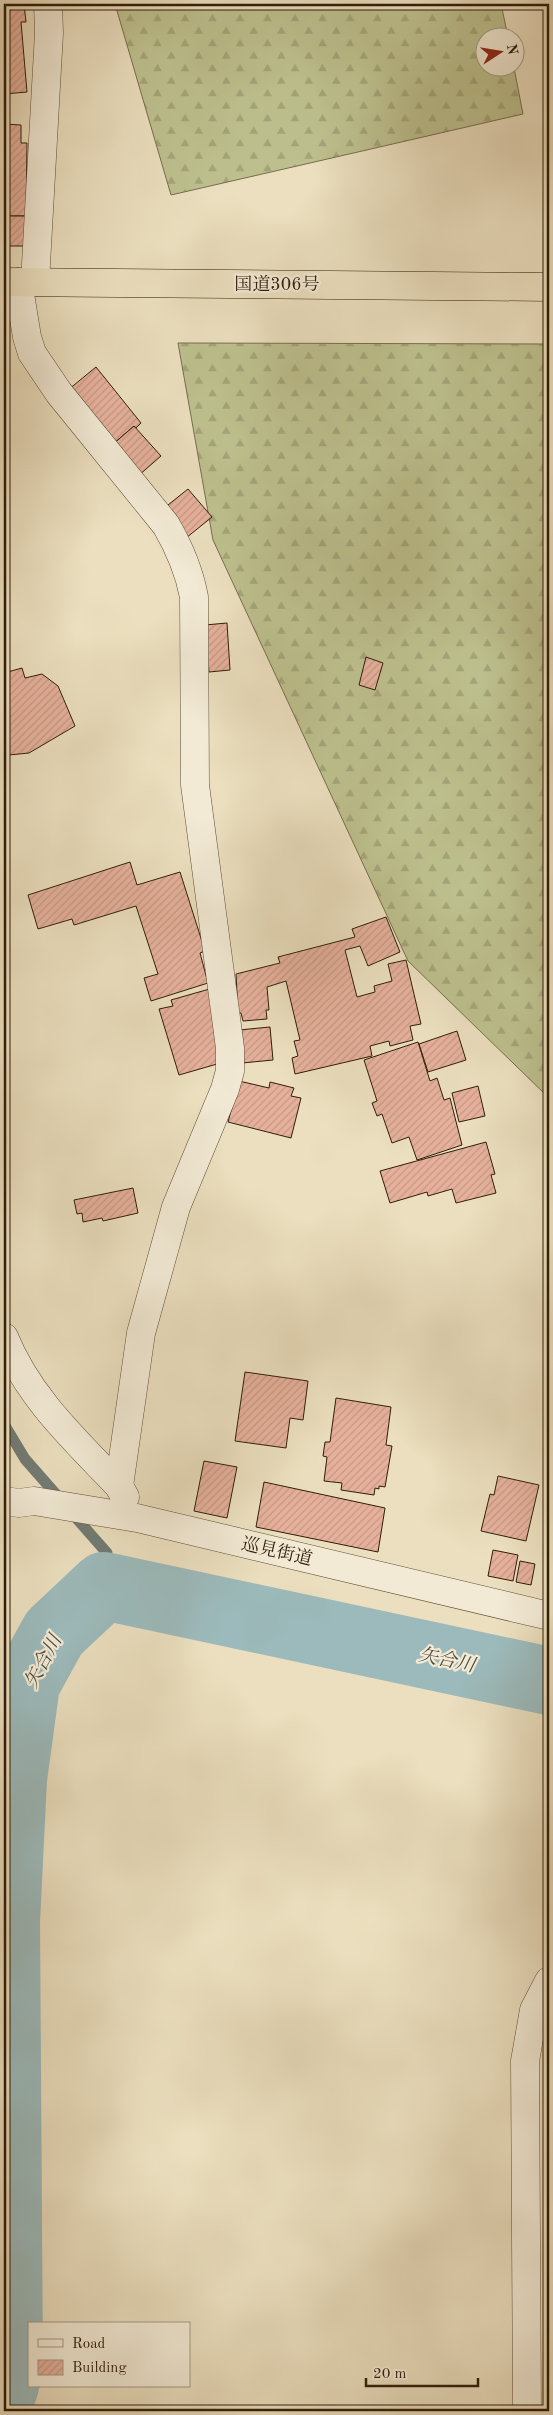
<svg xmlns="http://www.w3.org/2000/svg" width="553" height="2415" viewBox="0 0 553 2415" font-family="'Old Standard TT','Noto Serif JP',serif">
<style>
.forest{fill:url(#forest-firs);stroke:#766e4c}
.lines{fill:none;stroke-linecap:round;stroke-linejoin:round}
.stream{stroke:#717b74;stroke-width:11}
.river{stroke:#9cbabb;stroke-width:68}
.building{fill:url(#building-hatch);stroke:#301d09}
.minor-casing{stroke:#5f4e36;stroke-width:29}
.highway-casing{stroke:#301d09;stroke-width:29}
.minor{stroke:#f2ead5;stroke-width:28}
.highway{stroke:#ebdfbf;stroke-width:28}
.labels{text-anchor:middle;stroke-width:4.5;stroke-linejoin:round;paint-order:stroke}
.street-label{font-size:18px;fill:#301d09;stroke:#f2ead5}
.water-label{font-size:19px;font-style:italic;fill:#504c3e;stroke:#f2ead5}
</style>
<defs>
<pattern id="forest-firs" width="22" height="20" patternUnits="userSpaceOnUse" patternTransform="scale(1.25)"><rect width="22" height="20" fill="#bdc08e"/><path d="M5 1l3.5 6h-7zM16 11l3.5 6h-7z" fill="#a3a579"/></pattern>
<pattern id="building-hatch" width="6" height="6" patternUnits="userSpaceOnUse" patternTransform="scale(1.25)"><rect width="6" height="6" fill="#e6b19c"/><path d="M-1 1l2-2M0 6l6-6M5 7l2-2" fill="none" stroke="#c69885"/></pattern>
</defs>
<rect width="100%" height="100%" fill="#ebdfbf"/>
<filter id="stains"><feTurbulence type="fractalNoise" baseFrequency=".004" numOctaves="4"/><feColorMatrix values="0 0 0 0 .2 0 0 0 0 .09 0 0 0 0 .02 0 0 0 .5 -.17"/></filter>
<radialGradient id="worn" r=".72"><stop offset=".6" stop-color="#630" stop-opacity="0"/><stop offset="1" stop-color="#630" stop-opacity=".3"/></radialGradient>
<g class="forest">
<polygon points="115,4 501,4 508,37 486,38 486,68 514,68 523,114 171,195"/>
<polygon points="178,343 549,344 549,1098 408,961 213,540"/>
</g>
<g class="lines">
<g class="stream">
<polyline points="4,1424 25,1459 61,1500"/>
<polyline points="71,1512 107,1553 104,1586"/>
</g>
<polyline class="river" points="4,2389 9,2368 6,1922 13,1779 26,1684 54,1633 104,1586 549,1681"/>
</g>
<g class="building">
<polygon points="4,4 24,4 26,22 21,22 27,92 4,94"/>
<polygon points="4,124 21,125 21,143 27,143 26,216 6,216 6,222 4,222"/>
<polygon points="6,216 26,216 25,246 4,246 4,222 6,222"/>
<polygon points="96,367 141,423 136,428 134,426 113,444 68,390"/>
<polygon points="134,426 161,456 138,476 111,446"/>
<polygon points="188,489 212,517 186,538 163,509"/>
<polygon points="227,623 230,670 209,672 205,625"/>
<polygon points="366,657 383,663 375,690 359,685"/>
<polygon points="22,668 25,678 42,674 58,686 75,726 29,753 9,755 4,737 4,673"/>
<polygon points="130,862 137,885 180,872 205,951 200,953 208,983 151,1001 144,978 158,974 136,906 74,925 72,919 38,929 28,895"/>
<polygon points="386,917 400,952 368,966 360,946 345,950 357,997 375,992 374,986 392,981 388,964 406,960 421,1024 410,1026 413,1040 390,1046 389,1041 370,1046 372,1056 295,1074 292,1058 298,1056 294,1041 300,1040 286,981 267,987 269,1010 266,1010 267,1019 243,1021 241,1013 238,1013 236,974 280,963 278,957 355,937 352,929"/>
<polygon points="213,988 224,1062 179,1075 159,1009 173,1006 171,1000"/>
<polygon points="270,1027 273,1060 242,1063 239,1030"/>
<polygon points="457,1031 466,1060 428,1072 419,1044"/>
<polygon points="418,1042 430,1081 437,1078 444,1100 450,1098 462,1145 417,1160 409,1137 392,1143 382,1114 377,1116 372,1103 377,1101 364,1060"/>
<polygon points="239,1081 269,1088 270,1082 294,1088 291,1096 301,1098 291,1138 228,1122"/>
<polygon points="478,1086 485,1116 459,1122 452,1093"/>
<polygon points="486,1142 495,1174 491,1175 496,1193 456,1203 452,1189 428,1196 427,1192 390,1203 380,1171"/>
<polygon points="133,1188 138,1213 103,1221 102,1218 83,1222 82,1213 77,1214 74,1200"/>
<polygon points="245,1372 308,1381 303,1420 290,1418 286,1448 235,1441"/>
<polygon points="336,1398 391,1407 386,1445 392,1446 385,1487 379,1486 379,1489 375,1488 374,1495 341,1490 342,1483 324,1481 327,1457 323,1456 325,1442 330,1442"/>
<polygon points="204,1461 237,1467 227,1518 194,1511"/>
<polygon points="498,1476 539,1485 526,1541 481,1531 490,1494 494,1495"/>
<polygon points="264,1482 385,1508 378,1552 256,1527"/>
<polygon points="493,1550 518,1555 513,1581 488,1576"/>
<polygon points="520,1561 535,1564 531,1585 516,1582"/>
</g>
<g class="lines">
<defs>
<g id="minor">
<path d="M18,282L27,337L32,353L59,393L166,525C180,549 189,570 194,597L195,785L230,1048V1071L225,1089L176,1207L141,1333L119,1486"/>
<polyline points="35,282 49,33 48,4"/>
<path d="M4,1337C28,1397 75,1440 119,1486L125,1497"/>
<polyline points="4,1501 19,1503 34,1501 137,1518 549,1616"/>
<polyline points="527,2411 525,2061 534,2010 549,1981"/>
</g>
<polyline id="highway" points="4,282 549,287"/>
</defs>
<use href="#minor" class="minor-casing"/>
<use href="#highway" class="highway-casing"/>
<use href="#minor" class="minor"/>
<use href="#highway" class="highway"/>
</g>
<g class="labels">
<g class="street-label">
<text x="277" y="290">国道306号</text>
<text transform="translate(277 1551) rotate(13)" y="6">巡見街道</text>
</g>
<g class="water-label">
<text transform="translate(447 1659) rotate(12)" y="7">矢合川</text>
<text transform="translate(42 1661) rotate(-62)" y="7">矢合川</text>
</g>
</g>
<rect width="553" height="2415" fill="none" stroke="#ebdfbf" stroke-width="20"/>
<rect x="5" y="5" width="543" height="2405" fill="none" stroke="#301d09" stroke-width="2.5"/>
<rect x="10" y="10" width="533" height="2395" fill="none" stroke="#301d09"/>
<rect x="28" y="2322" width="162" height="65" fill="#f2ead5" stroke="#a49883"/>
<rect x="38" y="2339" width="25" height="8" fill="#f2ead5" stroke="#a49883"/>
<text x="72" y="2348" font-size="15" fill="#301d09">Road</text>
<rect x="38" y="2360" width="25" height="15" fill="url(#building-hatch)" stroke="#a49883"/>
<text x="72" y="2372" font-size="15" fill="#301d09">Building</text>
<g transform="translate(500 52) rotate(78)"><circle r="24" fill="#f2ead5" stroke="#a49883"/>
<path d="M0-4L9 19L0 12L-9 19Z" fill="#8f2418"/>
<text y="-8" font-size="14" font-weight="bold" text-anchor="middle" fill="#301d09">N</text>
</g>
<path d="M366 2378v8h112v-8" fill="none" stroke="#301d09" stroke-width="2.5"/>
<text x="373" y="2378" font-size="15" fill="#301d09" stroke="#f2ead5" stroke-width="4" paint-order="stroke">20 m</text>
<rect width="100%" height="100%" filter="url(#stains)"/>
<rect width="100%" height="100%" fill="url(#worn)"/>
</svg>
